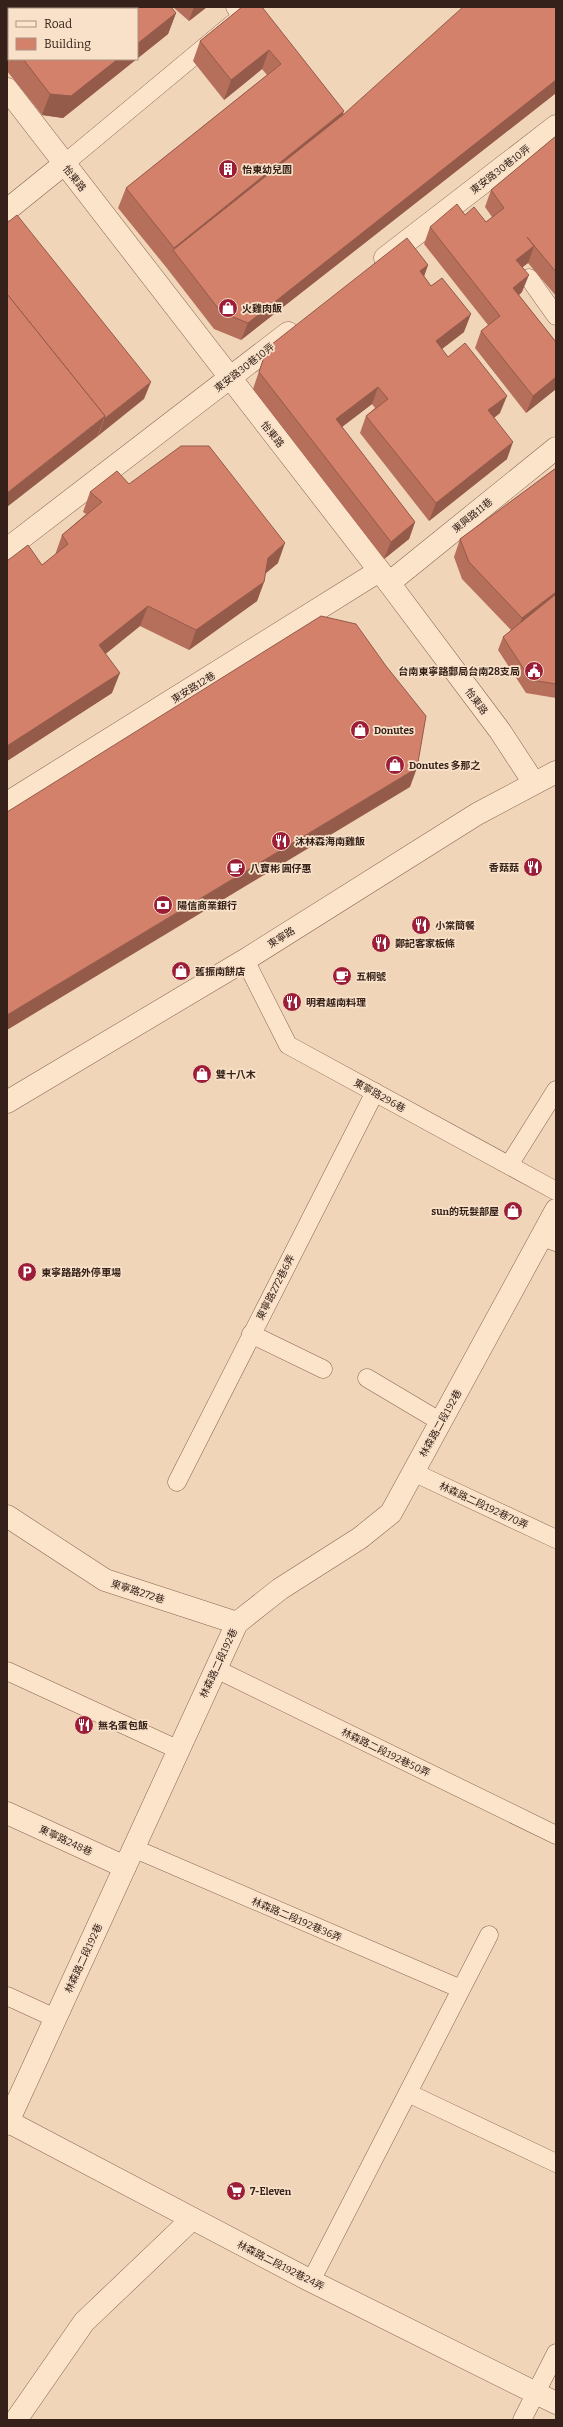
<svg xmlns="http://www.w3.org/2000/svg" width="563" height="2427" viewBox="0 0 563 2427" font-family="Bitter,'Noto Sans TC',serif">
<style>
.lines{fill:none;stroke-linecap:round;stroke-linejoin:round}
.service-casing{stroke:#886452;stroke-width:19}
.pedestrian-casing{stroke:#886452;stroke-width:23}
.minor-casing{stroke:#886452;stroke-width:23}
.tertiary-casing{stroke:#886452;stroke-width:23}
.service{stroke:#fce4cb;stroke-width:18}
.pedestrian{stroke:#fce4cb;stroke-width:22}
.minor{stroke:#fce4cb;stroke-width:22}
.tertiary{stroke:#fce4cb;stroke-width:22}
.wall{fill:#b56f5b;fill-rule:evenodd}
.shaded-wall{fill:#945a4a}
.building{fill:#d3816a;stroke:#945a4a}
.labels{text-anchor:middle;stroke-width:3.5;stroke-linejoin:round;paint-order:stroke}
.poi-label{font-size:10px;font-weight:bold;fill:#352119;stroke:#f8e1c8;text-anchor:start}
.street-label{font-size:10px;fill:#352119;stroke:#f8e1c8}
</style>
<rect width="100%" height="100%" fill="#f1d5b8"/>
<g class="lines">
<defs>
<g id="service">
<polyline points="64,164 242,16 235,7"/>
<polyline points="529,278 556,316"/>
<polyline points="245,960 288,1045 556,1191"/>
<polyline points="509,1165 556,1090"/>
<polyline points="542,1237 556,1242"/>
<polyline points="251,1334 323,1369"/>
<polyline points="367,1378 441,1422"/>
<polyline points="413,1472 556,1539"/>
<polyline points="177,1482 375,1092"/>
<polyline points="216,1669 556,1835"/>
<polyline points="7,1671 179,1750"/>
<polyline points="133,1848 461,1989"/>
<polyline points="7,1996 55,2018"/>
<polyline points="408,2093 556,2163"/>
<polyline points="311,2281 489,1935"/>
<polyline points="522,2420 556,2353"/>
</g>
<polyline id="pedestrian" points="16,2420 84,2322 192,2219"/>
<g id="minor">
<polyline points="7,210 64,164"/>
<polyline points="385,258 556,126"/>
<polyline points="7,549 288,333"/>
<polyline points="389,583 556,448"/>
<polyline points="7,803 379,571"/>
<polyline points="7,1516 105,1580 237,1623"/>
<polyline points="7,1813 125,1867"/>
<polyline points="7,2121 311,2281 556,2403"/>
<polyline points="7,2124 237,1623 280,1589 360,1538 391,1513 556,1210"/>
</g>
<g id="tertiary">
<polyline points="7,89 389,583 500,731 534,783"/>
<polyline points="7,1102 245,960 477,814 556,772"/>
</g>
</defs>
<use href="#service" class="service-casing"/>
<use href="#pedestrian" class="pedestrian-casing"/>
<use href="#minor" class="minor-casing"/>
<use href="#tertiary" class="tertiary-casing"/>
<use href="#service" class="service"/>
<use href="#pedestrian" class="pedestrian"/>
<use href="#minor" class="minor"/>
<use href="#tertiary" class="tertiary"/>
</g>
<g class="wall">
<path d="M7,7H207L189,21L173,7H171L176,13L168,34L63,118L42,115L7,71ZM9,9L137,59H9Z"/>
<polygon points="242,7 344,114 556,7 556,93 241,340 214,329 166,267 118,208 126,188 267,75 262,69 224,100 193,61 200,41"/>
<polygon points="556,136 556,296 528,263 522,267 522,292 519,295 556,342 556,389 526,413 475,348 481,331 488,325 424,244 430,227 465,215 486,222 492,217 485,207 491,190"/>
<polygon points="428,265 424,276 464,332 442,349 448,357 500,413 494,418 507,459 429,521 360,433 366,416 375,408 372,404 342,427 415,522 409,539 384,559 253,389 267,348"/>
<polygon points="556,468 556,698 526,693 498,650 503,637 511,630 462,579 454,557 460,539"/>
<polygon points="129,484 278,563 265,574 264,582 257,601 189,650 140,626 105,654 112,693 7,761 7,561 42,565 55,555 62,535 86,514 83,512 90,492"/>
</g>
<g class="shaded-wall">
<polygon points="194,7 207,7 189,21"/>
<polygon points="176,13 168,34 63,118 42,115 50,94 118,59 137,59 137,44"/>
<polygon points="269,50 262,69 224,100 231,80"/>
<polygon points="556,80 556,93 241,340 248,323"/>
<polygon points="344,111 337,131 173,250 174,248"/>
<polygon points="534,246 528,263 510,277 516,260"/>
<polygon points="428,265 422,282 420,271"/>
<polygon points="529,275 522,292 507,305 513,288"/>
<polygon points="471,314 464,332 430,358 436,341"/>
<polygon points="556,377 556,389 526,413 533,396"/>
<polygon points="151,382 144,399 98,436 104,419"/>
<polygon points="378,387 372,404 330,436 336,419"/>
<polygon points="507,396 500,413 481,427 488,410"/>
<polygon points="105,416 98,436 7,507 7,493"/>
<polygon points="513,442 507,459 429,521 436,503"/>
<polygon points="415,522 409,539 384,559 391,542"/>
<polygon points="285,543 278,563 261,577 268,558"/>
<polygon points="264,582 257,601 189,650 196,630"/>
<polygon points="556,592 556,604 516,635 522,618"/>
<polygon points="148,606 140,626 92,665 99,645"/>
<polygon points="120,673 112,693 7,761 7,746"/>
<polygon points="417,768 410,787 7,1030 7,1015"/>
</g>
<g class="building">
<polygon points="7,7 171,7 176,13 137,44 137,9 9,9 9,42 7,39"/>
<polygon points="242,7 262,7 344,111 174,248 126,188 281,64 269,50 231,80 200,41"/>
<polygon points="463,7 556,7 556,80 248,323 221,312 173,250 344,114"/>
<polygon points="23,59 118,59 71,96 50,94"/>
<polygon points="556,136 556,272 527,237 534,246 516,260 529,275 513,288 556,342 556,377 533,396 481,331 500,316 430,227 457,204 465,215 474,207 486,222 504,208 491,190"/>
<polygon points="17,215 151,382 104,419 105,416 7,294 7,223"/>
<polygon points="407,238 428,265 420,271 431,286 442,278 471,314 436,341 448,357 465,343 507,396 488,410 513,442 436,503 366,416 388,399 378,387 336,419 415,522 391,542 259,372 267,348"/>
<polygon points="7,294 105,416 7,493"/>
<polygon points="181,446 209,446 285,543 268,558 264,582 196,630 148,606 99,645 120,673 7,746 7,561 28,545 42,565 68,544 62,535 102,502 90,492 117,471 129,484"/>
<polygon points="556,468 556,592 522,618 469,562 460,539"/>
<polygon points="556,594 556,684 531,680 503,637"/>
<polygon points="321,616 356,624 386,666 426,716 417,768 7,1015 7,812"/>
</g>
<defs>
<symbol id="building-disc" viewBox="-11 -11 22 22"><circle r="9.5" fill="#9c1d37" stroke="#f8e1c8"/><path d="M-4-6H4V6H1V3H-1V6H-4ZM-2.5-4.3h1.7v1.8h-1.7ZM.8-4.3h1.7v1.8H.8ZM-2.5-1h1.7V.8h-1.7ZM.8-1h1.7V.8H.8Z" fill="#fff"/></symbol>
<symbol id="shop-disc" viewBox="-11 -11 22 22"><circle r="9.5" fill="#9c1d37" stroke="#f8e1c8"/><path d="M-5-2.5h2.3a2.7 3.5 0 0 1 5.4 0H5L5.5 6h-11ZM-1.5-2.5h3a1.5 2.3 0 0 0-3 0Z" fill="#fff"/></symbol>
<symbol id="civic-disc" viewBox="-11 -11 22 22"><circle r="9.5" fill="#9c1d37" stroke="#f8e1c8"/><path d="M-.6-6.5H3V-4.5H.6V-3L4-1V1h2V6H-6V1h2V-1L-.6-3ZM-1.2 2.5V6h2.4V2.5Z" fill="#fff"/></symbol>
<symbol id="restaurant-disc" viewBox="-11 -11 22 22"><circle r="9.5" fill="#9c1d37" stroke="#f8e1c8"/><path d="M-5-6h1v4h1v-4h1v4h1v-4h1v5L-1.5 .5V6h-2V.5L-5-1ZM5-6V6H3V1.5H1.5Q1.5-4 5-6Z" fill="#fff"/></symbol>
<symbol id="cafe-disc" viewBox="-11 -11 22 22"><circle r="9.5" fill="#9c1d37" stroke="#f8e1c8"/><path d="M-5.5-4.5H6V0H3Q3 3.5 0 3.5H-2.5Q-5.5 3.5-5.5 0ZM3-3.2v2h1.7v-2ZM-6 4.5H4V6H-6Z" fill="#fff"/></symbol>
<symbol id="bank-disc" viewBox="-11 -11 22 22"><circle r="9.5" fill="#9c1d37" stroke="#f8e1c8"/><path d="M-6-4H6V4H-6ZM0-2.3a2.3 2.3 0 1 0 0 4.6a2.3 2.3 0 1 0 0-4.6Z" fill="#fff"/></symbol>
<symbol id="parking-disc" viewBox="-11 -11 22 22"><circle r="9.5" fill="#9c1d37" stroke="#f8e1c8"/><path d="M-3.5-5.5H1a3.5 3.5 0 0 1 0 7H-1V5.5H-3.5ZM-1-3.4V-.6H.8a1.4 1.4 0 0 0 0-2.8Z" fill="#fff"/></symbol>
<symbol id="supermarket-disc" viewBox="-11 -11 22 22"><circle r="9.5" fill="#9c1d37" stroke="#f8e1c8"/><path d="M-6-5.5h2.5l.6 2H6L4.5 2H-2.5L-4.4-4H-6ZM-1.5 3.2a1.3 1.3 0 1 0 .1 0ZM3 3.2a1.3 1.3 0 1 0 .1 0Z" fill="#fff"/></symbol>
</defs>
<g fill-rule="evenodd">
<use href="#building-disc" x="217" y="158" width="22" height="22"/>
<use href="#shop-disc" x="217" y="297" width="22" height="22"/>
<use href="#civic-disc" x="523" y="660" width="22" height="22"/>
<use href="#shop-disc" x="349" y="719" width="22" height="22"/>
<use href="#shop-disc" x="384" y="754" width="22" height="22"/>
<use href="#restaurant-disc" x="270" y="830" width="22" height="22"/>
<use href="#restaurant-disc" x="522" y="856" width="22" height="22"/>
<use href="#cafe-disc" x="225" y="857" width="22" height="22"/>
<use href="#bank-disc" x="152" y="894" width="22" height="22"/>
<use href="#restaurant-disc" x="410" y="914" width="22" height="22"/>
<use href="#restaurant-disc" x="370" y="932" width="22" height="22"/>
<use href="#shop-disc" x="170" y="960" width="22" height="22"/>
<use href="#cafe-disc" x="331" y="965" width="22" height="22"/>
<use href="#restaurant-disc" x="281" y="991" width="22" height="22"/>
<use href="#shop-disc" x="191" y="1063" width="22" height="22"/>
<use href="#shop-disc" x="502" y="1200" width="22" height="22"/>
<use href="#parking-disc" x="16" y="1261" width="22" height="22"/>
<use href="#restaurant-disc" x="73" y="1714" width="22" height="22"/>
<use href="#supermarket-disc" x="225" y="2180" width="22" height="22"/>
</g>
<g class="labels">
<g class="poi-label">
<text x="242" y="173">怡東幼兒園</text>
<text x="242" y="312">火雞肉飯</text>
<text x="520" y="675" text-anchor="end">台南東寧路郵局台南28支局</text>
<text x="374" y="734">Donutes</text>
<text x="409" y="769">Donutes 多那之</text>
<text x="295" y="845">沐林森海南雞飯</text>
<text x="519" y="871" text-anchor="end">香菇菇</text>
<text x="250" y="872">八寶彬 圓仔惠</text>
<text x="177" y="909">陽信商業銀行</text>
<text x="435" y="929">小棠簡餐</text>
<text x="395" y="947">鄭記客家板條</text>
<text x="195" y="975">舊振南餅店</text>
<text x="356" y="980">五桐號</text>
<text x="306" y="1006">明君越南料理</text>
<text x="216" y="1078">雙十八木</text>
<text x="499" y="1215" text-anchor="end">sun的玩髮部屋</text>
<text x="41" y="1276">東寧路路外停車場</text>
<text x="98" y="1729">無名蛋包飯</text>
<text x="250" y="2195">7-Eleven</text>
</g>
<g class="street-label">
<text transform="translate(500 169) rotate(-38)" y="4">東安路30巷10弄</text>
<text transform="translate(75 178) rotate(52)" y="4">怡東路</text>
<text transform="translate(244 367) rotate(-38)" y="4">東安路30巷10弄</text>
<text transform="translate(273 434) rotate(52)" y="4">怡東路</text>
<text transform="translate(472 515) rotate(-39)" y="4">東興路11巷</text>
<text transform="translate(193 687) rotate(-32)" y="4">東安路12巷</text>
<text transform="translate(477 701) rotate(53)" y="4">怡東路</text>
<text transform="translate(281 937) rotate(-32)" y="4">東寧路</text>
<text transform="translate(380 1095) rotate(29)" y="4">東寧路296巷</text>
<text transform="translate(275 1287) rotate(-63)" y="4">東寧路272巷6弄</text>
<text transform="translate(440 1423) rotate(-61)" y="4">林森路二段192巷</text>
<text transform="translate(484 1505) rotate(25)" y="4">林森路二段192巷70弄</text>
<text transform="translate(138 1591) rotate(18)" y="4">東寧路272巷</text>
<text transform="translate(218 1663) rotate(-65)" y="4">林森路二段192巷</text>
<text transform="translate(386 1752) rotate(26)" y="4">林森路二段192巷50弄</text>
<text transform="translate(66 1840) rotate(25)" y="4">東寧路248巷</text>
<text transform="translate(297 1919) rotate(23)" y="4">林森路二段192巷36弄</text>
<text transform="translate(83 1958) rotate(-65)" y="4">林森路二段192巷</text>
<text transform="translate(281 2265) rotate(27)" y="4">林森路二段192巷24弄</text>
</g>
</g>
<rect width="563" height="2427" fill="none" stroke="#352119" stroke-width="16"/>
<rect x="8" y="8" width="130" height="52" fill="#f8e1c8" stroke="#aa9482"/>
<rect x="16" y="21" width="20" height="6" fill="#fce4cb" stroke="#aa9482"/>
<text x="44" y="28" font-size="12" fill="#352119">Road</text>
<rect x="16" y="38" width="20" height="12" fill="#d3816a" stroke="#aa9482"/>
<text x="44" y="48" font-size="12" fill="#352119">Building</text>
</svg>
